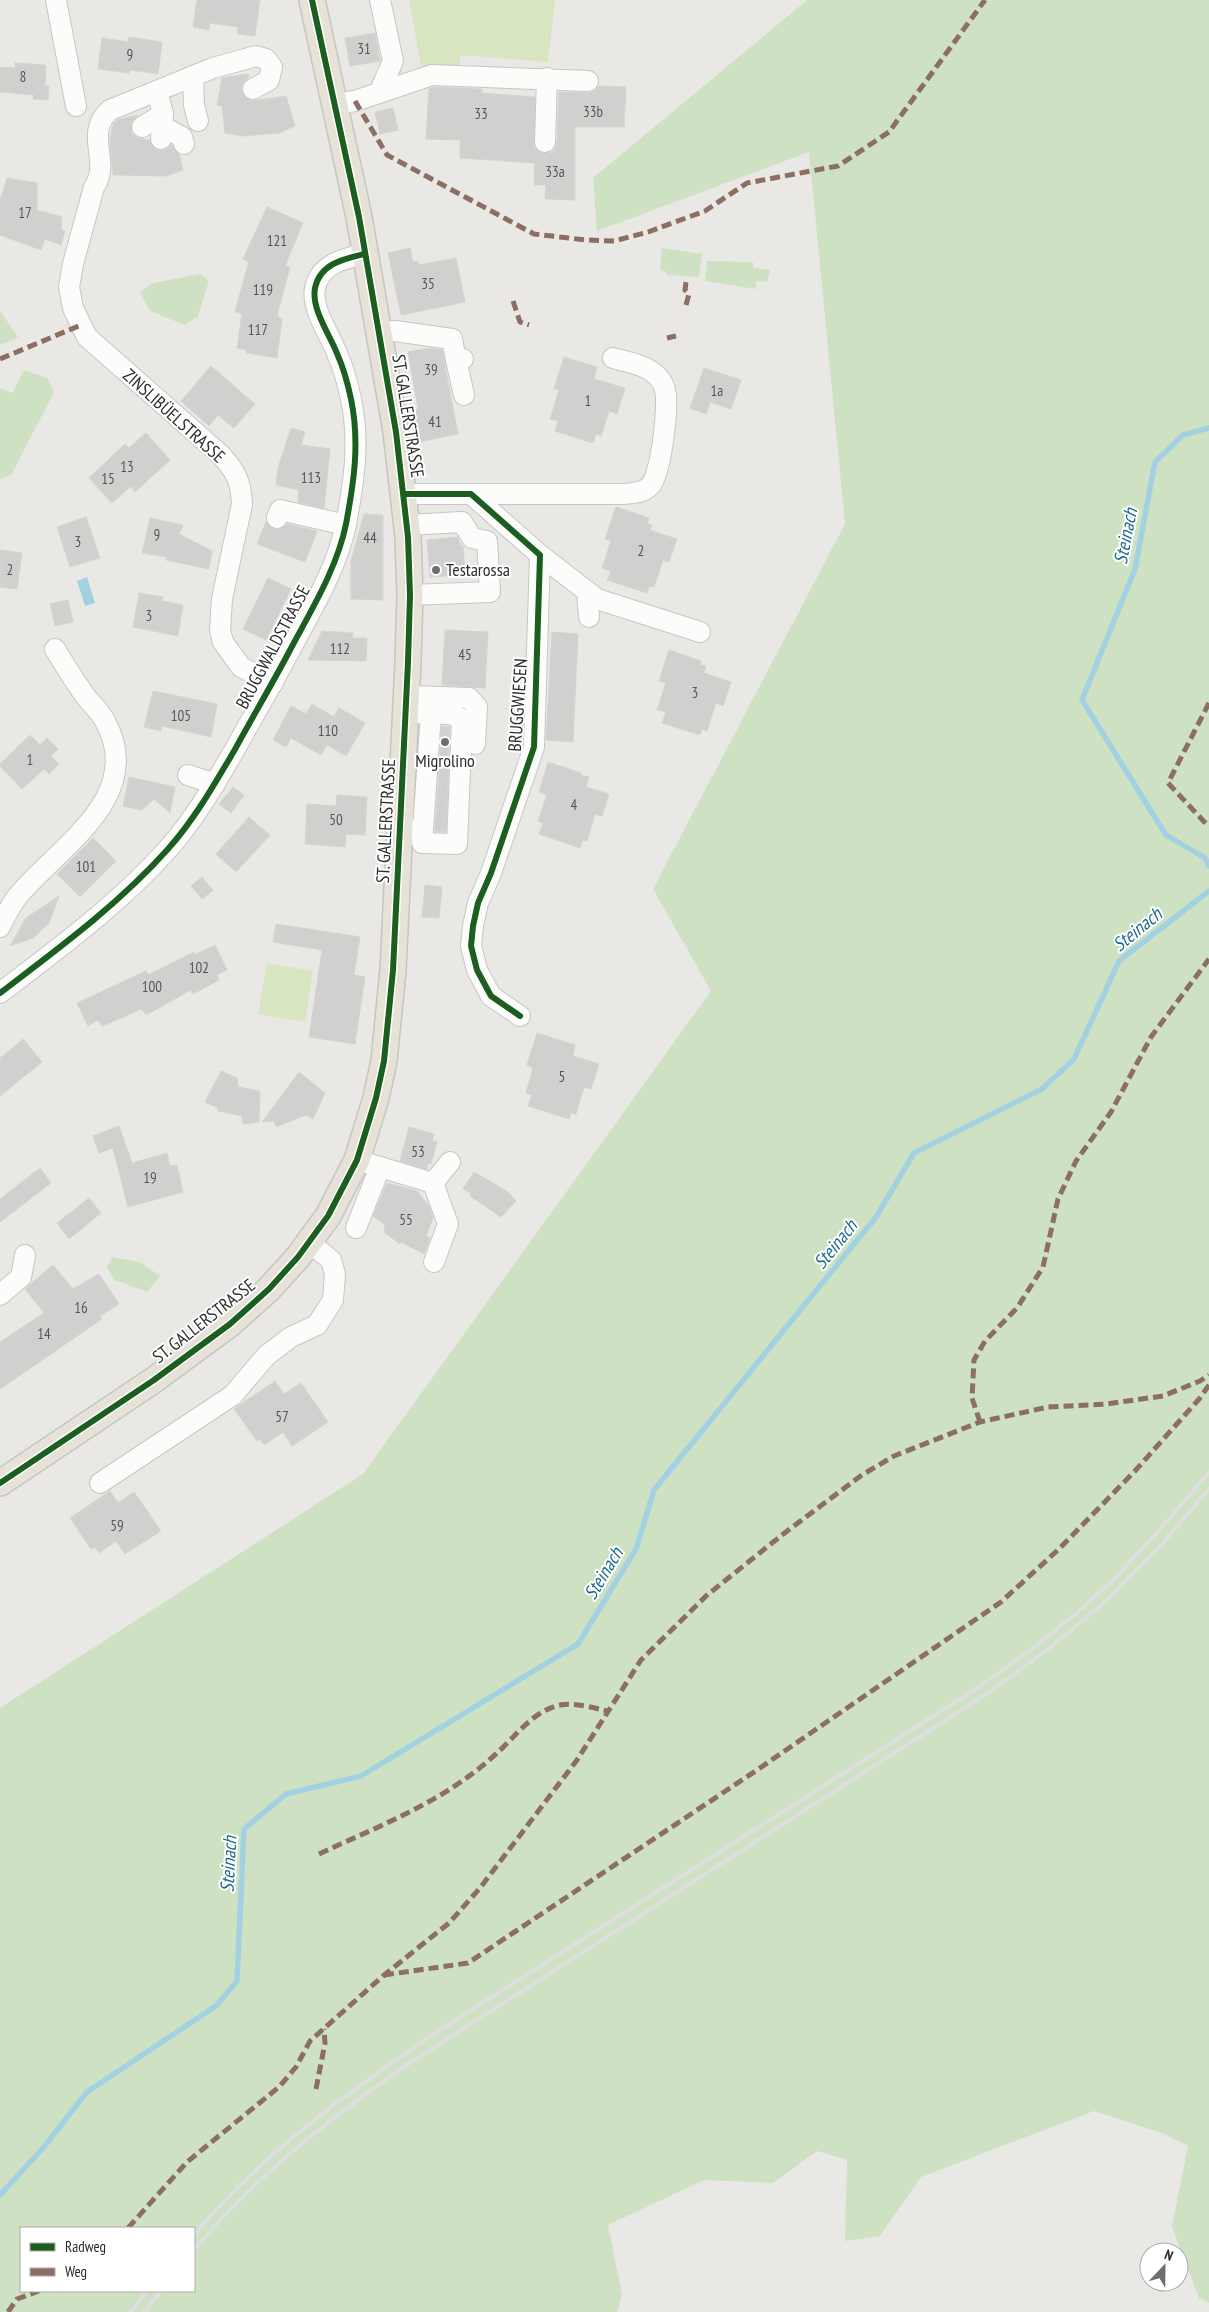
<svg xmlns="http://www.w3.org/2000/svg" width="1209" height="2312" viewBox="0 0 1209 2312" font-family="'PT Sans Narrow',sans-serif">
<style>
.green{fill:#cee1c2;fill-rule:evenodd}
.pitch{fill:#d7e5c1}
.water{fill:#a2d2e2}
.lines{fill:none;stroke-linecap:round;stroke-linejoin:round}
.stream{stroke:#a2d2e2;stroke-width:5.5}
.building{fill:#d2d0ce;stroke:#d5d4d1}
.minor-casing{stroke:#c7c6c7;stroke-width:22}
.major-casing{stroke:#c6c5c3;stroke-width:28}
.minor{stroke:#fcfcfb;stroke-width:20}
.major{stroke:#e6e2d7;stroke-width:25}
.rail{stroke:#dfdfe0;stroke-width:4}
.quiet{stroke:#8d6e63;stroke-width:5;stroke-dasharray:10 5;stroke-linecap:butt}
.cycleway-casing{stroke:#fff;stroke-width:9}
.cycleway{stroke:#1b5e20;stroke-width:6}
.poi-dot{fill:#6f6e6d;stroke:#fff;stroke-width:2}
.labels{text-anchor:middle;stroke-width:4;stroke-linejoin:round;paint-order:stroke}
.number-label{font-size:15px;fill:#575656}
.street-label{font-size:18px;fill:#2d2d2d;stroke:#fff}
.poi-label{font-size:18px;fill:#2d2d2d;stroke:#fff;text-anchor:start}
.water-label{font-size:19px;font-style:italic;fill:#1e6a91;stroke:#fff}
</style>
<rect width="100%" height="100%" fill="#eae8e5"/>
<g class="green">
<path d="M807,0H1209V2303L1199,2298L1172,2227L1188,2146L1162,2133L1094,2111L921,2177L880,2236L845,2241L847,2160L817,2151L773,2183L704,2180L608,2225L622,2295L617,2312H0V1708L363,1474L711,991L653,889L845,524L809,152L597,231L593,178ZM21,2228H194V2291H21Z"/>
<polygon points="662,248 702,254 699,277 667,275 665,271 660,269"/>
<polygon points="707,261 753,262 753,268 770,270 767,282 756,281 756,289 705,281"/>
<polygon points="200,274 209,281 198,316 185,325 150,311 140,292 153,283"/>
<polygon points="0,311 18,337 0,345"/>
<polygon points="24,370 47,378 54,392 11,475 0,479 0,388 12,393"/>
<polygon points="112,1257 140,1262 160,1276 147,1292 115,1280 107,1267"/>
</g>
<g class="pitch">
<polygon points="409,0 555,0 548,62 461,55 459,65 421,66"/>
<polygon points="267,963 313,971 305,1022 258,1014"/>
</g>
<polygon class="water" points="87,577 95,603 85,606 77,581"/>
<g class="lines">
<g class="stream">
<polyline points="1209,428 1183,435 1155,462 1135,569 1082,700 1166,835 1205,858 1209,866"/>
<polyline points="0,2195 43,2148 87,2092 216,2006 237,1981 244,1829 286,1794 361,1776 578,1644 636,1549 654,1490 876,1217 914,1153 1042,1089 1074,1059 1119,961 1209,891"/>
</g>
</g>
<g class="building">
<polygon points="197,0 260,0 255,36 237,34 238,27 210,23 209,30 193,27"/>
<polygon points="375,33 380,61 350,66 345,38"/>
<polygon points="129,37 162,42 158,74 130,70 129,73 98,69 102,38 128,42"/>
<polygon points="15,63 46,65 45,86 49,86 48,100 33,99 34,95 0,92 0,67 15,68"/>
<polygon points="248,74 249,77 243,83 241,88 243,95 252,101 286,96 295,126 279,133 243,136 225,133 222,106 217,105 222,78"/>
<polygon points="599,86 626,87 624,127 575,127 575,200 545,199 546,185 534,185 535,163 460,158 460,140 426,139 429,89 434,87 482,89 482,93 535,97 534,147 539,152 550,153 555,149 557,142 559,92 588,93 594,91"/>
<polygon points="393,108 398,130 380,134 375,112"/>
<polygon points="138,115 131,122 132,134 137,138 149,140 154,148 160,151 166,150 172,145 179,154 183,170 166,176 113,175 110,138 113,125 117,120"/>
<polygon points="7,178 37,183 37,210 62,217 61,229 65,231 61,245 45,239 41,250 0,235 0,201"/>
<polygon points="267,207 303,223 285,266 290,267 277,316 282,319 277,358 246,353 247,350 237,348 242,314 235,311 249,262 243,259"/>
<polygon points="410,248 413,262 418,261 419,265 456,258 465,302 401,315 388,253"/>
<polygon points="430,348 442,350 458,434 419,442 413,410 418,409 408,352"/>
<polygon points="564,357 597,367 594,379 625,388 617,414 609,411 601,436 596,434 593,443 555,431 558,421 550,419 559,390 554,389"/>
<polygon points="211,366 255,404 234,428 218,415 209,426 181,401"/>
<polygon points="704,368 741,380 731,409 710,402 706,414 690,408"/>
<polygon points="291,428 305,432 301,445 330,449 324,508 298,502 299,490 276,485 278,468"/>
<polygon points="146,433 170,460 135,492 131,486 112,503 89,478 125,444 129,448"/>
<polygon points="616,507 649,518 647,524 652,525 650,530 677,539 669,562 663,560 654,587 649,586 647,593 607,580 611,571 602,568 611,541 605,539"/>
<polygon points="364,514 383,515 383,600 351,599 351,561"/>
<polygon points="86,517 100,558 70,567 57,527"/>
<polygon points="150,518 183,525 179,534 212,551 209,569 166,560 166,557 142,553"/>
<polygon points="266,522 273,529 279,530 287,524 317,531 305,562 257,544"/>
<polygon points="458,537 460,545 463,546 465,575 430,577 427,540"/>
<polygon points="0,550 22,553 17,589 0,587"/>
<polygon points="268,578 291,589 266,640 243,629"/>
<polygon points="139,593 163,597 162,601 183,605 178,636 133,627"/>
<polygon points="68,600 73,622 55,626 50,604"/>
<polygon points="445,630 488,632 485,688 442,685"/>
<polygon points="322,631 353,633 352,638 367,638 366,661 308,660"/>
<polygon points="552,632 578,634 573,742 546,740"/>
<polygon points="669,650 701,661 700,665 706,666 704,673 731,682 723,706 716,703 707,731 702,729 700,735 662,723 666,712 657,710 666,683 659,681"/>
<polygon points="153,691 217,704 211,737 162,726 161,731 144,727"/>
<polygon points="312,704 334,717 339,708 365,723 346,756 327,745 321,755 291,738 286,747 273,740 291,706 306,714"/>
<polygon points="442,726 450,727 446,832 435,831"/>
<polygon points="30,735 40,745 47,738 58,749 51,756 59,764 49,774 44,769 22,789 0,766 0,764"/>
<polygon points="548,762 581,773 581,775 589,777 586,787 609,794 602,816 595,814 587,841 583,840 580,848 539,834 543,823 538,821 547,795 539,792"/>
<polygon points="129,777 175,787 170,813 154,799 142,810 123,806"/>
<polygon points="233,787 244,795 231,813 219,804"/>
<polygon points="337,795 367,797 365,835 346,834 345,847 305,844 307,804 336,806"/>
<polygon points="249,817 270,835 236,872 216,854"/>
<polygon points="93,838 116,861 80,897 57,874"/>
<polygon points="202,877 213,890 202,899 191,886"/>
<polygon points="425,885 442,887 439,918 422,917"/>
<polygon points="59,896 49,923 33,938 10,946 26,918"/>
<polygon points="276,924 360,937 354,975 365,977 355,1044 309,1037 322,950 273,942"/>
<polygon points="215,945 227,970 217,975 219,980 193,994 191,990 146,1015 142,1009 102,1026 98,1020 88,1026 77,1003 146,971 148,975 194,952 195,955"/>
<polygon points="537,1033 575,1045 573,1056 599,1064 591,1089 584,1087 576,1114 571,1113 569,1119 528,1106 532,1095 526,1093 533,1068 527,1065"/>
<polygon points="23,1039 42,1062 0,1096 0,1058"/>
<polygon points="221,1071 237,1078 238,1087 260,1091 259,1122 243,1124 242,1116 218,1111 218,1108 205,1102"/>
<polygon points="299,1072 325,1093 313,1119 306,1115 276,1127 274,1121 262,1122"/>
<polygon points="119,1126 132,1163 167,1153 170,1166 177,1165 183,1192 128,1207 113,1148 99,1153 93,1136"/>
<polygon points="409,1127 434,1134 432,1141 437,1142 431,1164 428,1163 427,1169 400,1161"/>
<polygon points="40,1168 51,1183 0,1222 0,1199"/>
<polygon points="474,1172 508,1192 516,1201 501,1217 470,1196 471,1193 463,1189"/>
<polygon points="387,1183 417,1191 429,1206 433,1218 426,1236 430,1238 424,1254 401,1242 400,1244 384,1232 385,1225 373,1216"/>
<polygon points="89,1198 101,1213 69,1239 57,1223"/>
<polygon points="53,1265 73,1289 99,1274 119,1304 100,1316 102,1319 0,1389 0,1342 44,1313 25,1289"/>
<polygon points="275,1381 284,1394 301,1383 328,1422 292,1446 283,1432 264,1445 260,1439 257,1441 234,1409"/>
<polygon points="110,1491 118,1503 134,1492 161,1531 125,1554 116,1541 99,1553 95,1547 91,1549 70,1518"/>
</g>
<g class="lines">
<defs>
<g id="minor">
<polyline points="56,0 76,106"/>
<polyline points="193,76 194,105 198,121"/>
<path d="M253,89L269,80L272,67L266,59L256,56L213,68L110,110C83,134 112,162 94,187L73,264L69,287L73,308L81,325L87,337L221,455C236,472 241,481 242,504L222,599L220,630L223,642L241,667L273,683"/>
<polyline points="157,91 163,114 161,139"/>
<polyline points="379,93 393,61 380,0"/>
<polyline points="334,104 355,101 432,75 588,81"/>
<polyline points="162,126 182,137 184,144"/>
<polyline points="142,127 163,114"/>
<polyline points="545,142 547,78"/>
<polyline points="379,332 395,331 452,339 456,360 463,359"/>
<polyline points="456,360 464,395"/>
<polyline points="405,494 471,494 540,555 534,747 491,873 478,903 473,926 471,946 477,970 491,996 520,1016"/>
<path d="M471,494H624C633,493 642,493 649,487C661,478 669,405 665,390C664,386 661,380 658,377C648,365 627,362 613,358"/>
<polyline points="277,518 280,510 346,525"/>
<polyline points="407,525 462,522 472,538 487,541 490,592 410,595"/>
<polyline points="540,555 597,599 700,632"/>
<polyline points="587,591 589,617"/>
<polyline points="407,696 469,698 477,707 475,744"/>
<polyline points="188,775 215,784"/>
<polyline points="401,829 423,830 422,843 457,844 462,719 450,714 406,713"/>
<polyline points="423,830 431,713"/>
<path d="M0,927C5,917 10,906 17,897C58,847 147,797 105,721C100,711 90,703 84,694C73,679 64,664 55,649"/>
<path d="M0,993C59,948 119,904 168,849C194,820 214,785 234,751C252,718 271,686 289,652C310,612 337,569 346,524C354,482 360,442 351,399C348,385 344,369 338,356C331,336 311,310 315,288C320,264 343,259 364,254"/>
<polyline points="357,1160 433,1183 448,1224 434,1262"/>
<polyline points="433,1183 450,1162"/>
<polyline points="356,1228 380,1167"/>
<polyline points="0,1295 21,1277 25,1255"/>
<polyline points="100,1483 233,1395 266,1356 291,1337 317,1325 333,1300 335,1274 331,1260 310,1243"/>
</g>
<polyline id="major" points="0,1483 154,1380 230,1324 269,1289 298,1257 328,1216 357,1160 376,1098 384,1061 393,970 408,662 410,595 408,537 396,432 359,217 312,0"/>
</defs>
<use href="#minor" class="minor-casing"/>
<use href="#major" class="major-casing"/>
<use href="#minor" class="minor"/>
<use href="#major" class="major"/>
<g class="rail">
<path d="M194,2235C261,2154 346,2094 432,2035L971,1692C1016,1661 1061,1629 1101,1591C1140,1554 1175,1513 1209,1472"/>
<path d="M194,2250C253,2178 326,2122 402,2068L988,1693L1051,1647L1107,1600L1161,1545L1209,1489"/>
<polyline points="131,2312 147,2291"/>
<polyline points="144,2312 161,2291"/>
</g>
<g class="quiet">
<polyline points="355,101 387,155 534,234 586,240 614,241 648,232 705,211 747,183 838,166 889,132 985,0"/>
<polyline points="513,301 520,322 529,325"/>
<polyline points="686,305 689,294 685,290 686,282"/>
<polyline points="667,338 676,336"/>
<polyline points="0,359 81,325"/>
<polyline points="1209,703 1168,783 1209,827"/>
<polyline points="980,1422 972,1398 974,1360 985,1341 1017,1308 1043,1267 1058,1199 1076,1161 1111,1112 1151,1037 1209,959"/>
<path d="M319,1854C381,1825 446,1801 497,1753C515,1737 534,1710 560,1705C575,1702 593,1708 608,1711"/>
<polyline points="384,1975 468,1963 757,1770 1001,1602 1059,1549 1134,1472 1200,1398 1209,1385"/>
<polyline points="316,2089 325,2043 324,2029"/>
<polyline points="128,2228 187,2162 279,2087 296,2067 310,2041 383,1976 449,1923 480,1888 577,1760 641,1660 706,1596 782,1535 862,1475 894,1456 980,1422 1048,1407 1106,1404 1163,1396 1200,1381 1209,1375"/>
<polyline points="8,2312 17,2299 39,2291"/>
</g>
<defs>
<g id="cycleway">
<polyline points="405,494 471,494 540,555 534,747 491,873 478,903 473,926 471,946 477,970 491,996 520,1016"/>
<path d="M0,993C59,948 119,904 168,849C194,820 214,785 234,751C252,718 271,686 289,652C310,612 337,569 346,524C354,482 360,442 351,399C348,385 344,369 338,356C331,336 311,310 315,288C320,264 343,259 364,254"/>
<polyline points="0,1483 154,1380 230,1324 269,1289 298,1257 328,1216 357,1160 376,1098 384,1061 393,970 408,662 410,595 408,537 396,432 359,217 312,0"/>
</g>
</defs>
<use href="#cycleway" class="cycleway-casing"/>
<use href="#cycleway" class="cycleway"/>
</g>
<g class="poi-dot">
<circle cx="436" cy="570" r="5"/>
<circle cx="445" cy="742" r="5"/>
</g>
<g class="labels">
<g class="number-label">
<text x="364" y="54">31</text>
<text x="130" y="60">9</text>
<text x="23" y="82">8</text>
<text x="593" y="117">33b</text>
<text x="481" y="119">33</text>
<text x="555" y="177">33a</text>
<text x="25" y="218">17</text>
<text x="277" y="246">121</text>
<text x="428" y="289">35</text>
<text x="263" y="295">119</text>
<text x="258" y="335">117</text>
<text x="431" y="375">39</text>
<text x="717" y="396">1a</text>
<text x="588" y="406">1</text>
<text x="435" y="427">41</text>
<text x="127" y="472">13</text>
<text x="311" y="483">113</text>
<text x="108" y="484">15</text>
<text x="157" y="540">9</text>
<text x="370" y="543">44</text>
<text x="78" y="547">3</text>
<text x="641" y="556">2</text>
<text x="10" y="575">2</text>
<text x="149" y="621">3</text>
<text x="340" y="654">112</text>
<text x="465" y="660">45</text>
<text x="695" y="698">3</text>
<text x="181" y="721">105</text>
<text x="328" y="736">110</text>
<text x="30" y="765">1</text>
<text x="574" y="810">4</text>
<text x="336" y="825">50</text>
<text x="86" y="872">101</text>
<text x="199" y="973">102</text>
<text x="152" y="992">100</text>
<text x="562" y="1082">5</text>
<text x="418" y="1157">53</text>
<text x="150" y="1183">19</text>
<text x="406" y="1225">55</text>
<text x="81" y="1313">16</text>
<text x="44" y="1339">14</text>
<text x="282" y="1422">57</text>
<text x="117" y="1531">59</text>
</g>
<g class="street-label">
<text transform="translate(174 416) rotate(42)" y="6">ZINSLIBÜELSTRASSE</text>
<text transform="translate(408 416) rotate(81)" y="6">ST. GALLERSTRASSE</text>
<text transform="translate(273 647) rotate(-62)" y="6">BRUGGWALDSTRASSE</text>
<text transform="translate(518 705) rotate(-86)" y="6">BRUGGWIESEN</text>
<text transform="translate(386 821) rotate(-87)" y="6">ST. GALLERSTRASSE</text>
<text transform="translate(204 1321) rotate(-38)" y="6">ST. GALLERSTRASSE</text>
</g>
<g class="poi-label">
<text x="446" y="576">Testarossa</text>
<text x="445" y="767" text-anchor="middle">Migrolino</text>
</g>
<g class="water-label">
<text transform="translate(1125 536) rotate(-79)" y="7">Steinach</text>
<text transform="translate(1137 929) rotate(-39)" y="7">Steinach</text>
<text transform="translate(835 1244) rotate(-51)" y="7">Steinach</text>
<text transform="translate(603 1573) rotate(-59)" y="7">Steinach</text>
<text transform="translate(228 1864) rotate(-87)" y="7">Steinach</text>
</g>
</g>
<rect x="20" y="2227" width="175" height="65" fill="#ffffff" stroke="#ababab"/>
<rect x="30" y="2243" width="25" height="8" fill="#1b5e20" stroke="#ababab"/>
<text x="65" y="2252" font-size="15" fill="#2d2d2d">Radweg</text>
<rect x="30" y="2268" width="25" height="8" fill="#8d6e63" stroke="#ababab"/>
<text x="65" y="2277" font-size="15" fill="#2d2d2d">Weg</text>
<g transform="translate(1164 2267) rotate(22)"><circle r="24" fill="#ffffff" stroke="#ababab"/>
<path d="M0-4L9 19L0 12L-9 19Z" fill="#6f6e6d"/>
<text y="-8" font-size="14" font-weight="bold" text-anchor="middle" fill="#2d2d2d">N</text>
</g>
</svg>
